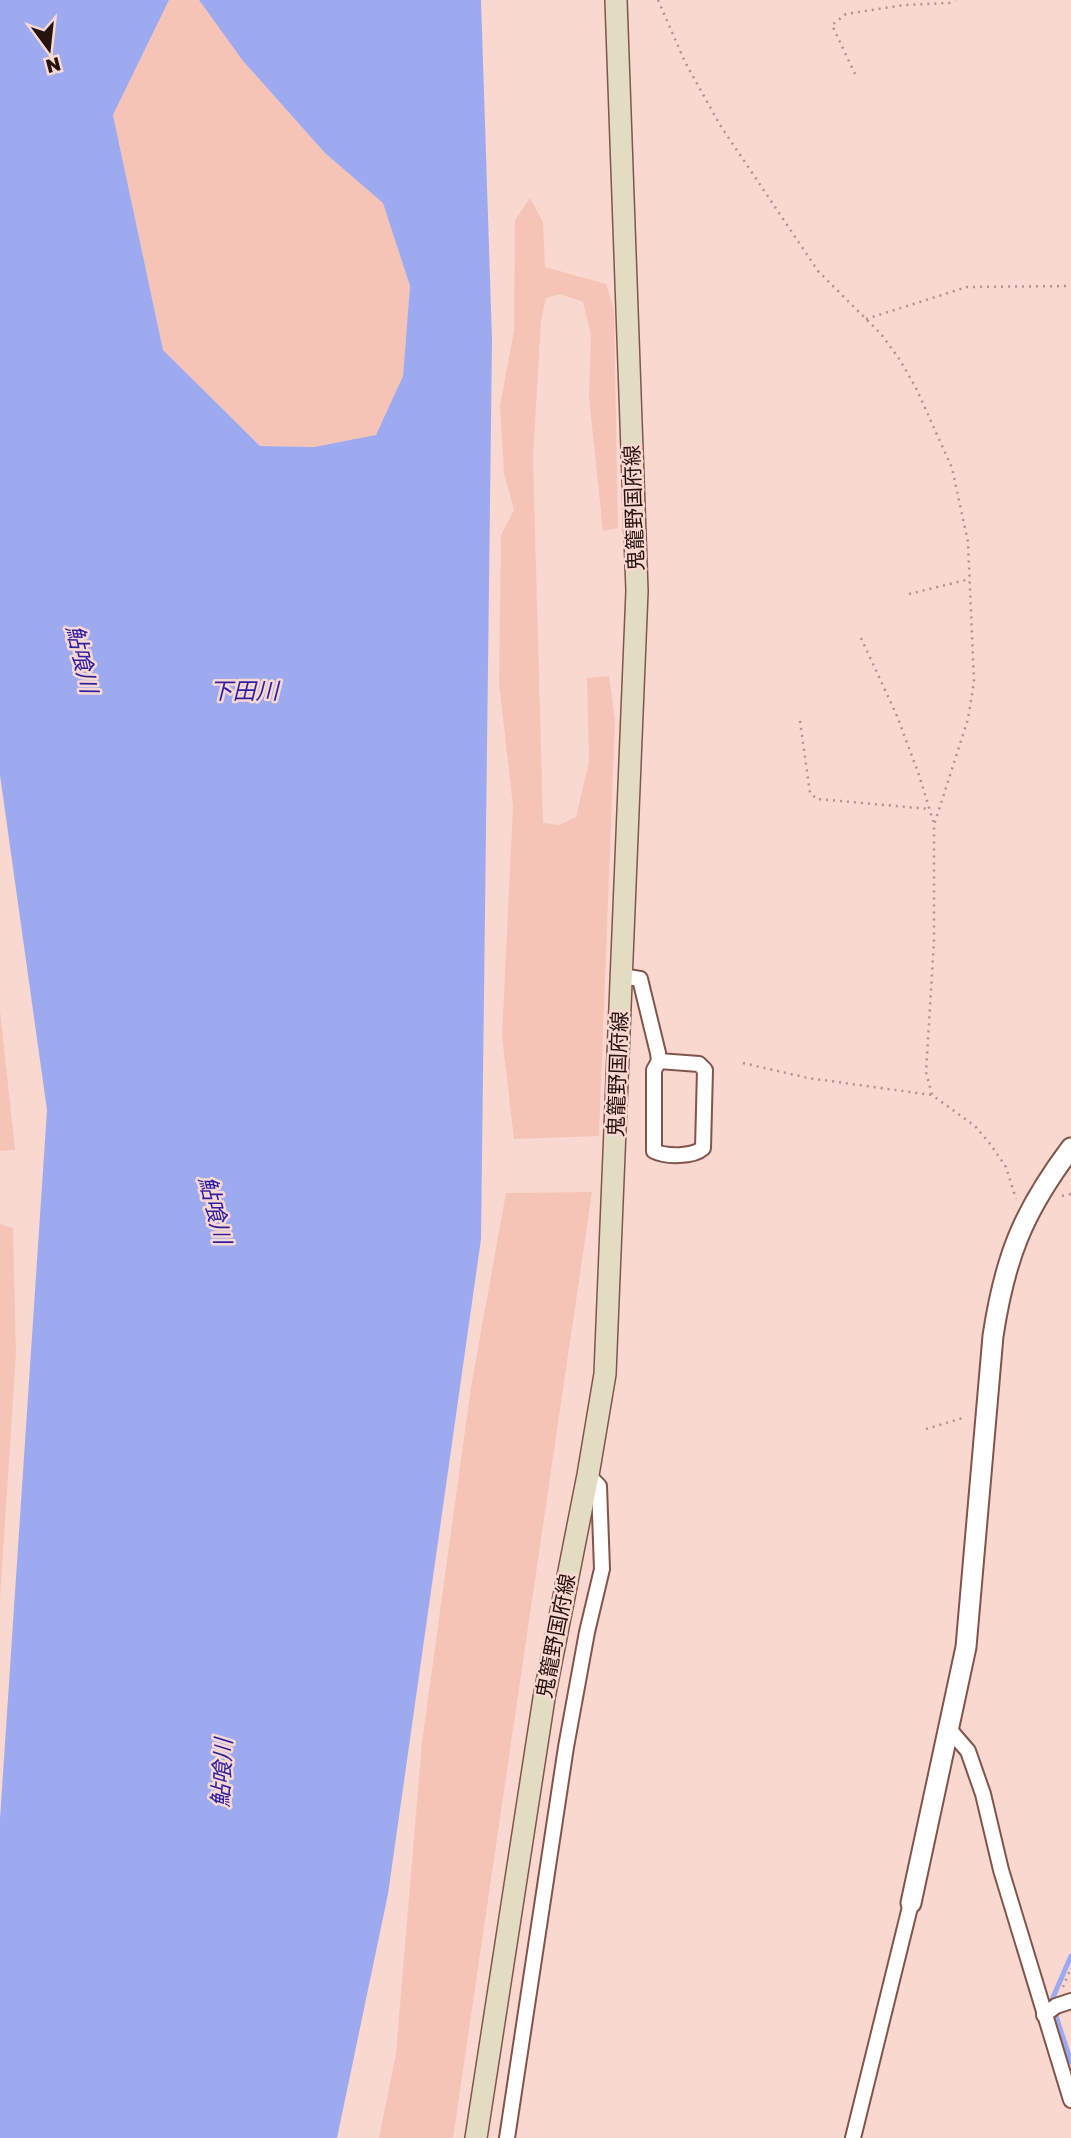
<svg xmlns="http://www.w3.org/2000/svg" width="1071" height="2138" viewBox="0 0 1071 2138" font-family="'Golos Text','Noto Sans JP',sans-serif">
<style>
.green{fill:#f6c4b6}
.water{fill:#9daaef}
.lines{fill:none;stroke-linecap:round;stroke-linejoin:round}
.stream{stroke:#9daaef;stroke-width:5}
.minor-casing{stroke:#815549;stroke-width:18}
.tertiary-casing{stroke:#815549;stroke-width:23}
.secondary-casing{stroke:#815549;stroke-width:24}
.path{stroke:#af948d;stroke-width:2.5;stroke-dasharray:2 5;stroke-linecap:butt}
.minor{stroke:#fff;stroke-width:14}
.tertiary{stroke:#fff;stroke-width:19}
.secondary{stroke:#e2dcc2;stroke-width:21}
.labels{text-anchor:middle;stroke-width:5;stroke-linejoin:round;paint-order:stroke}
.street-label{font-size:21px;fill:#25130e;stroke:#f8d8d0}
.water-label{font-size:23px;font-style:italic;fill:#2d1fa4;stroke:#f8d8d0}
</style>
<rect width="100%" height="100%" fill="#f8d8d0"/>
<g class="green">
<polygon points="169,0 199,0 243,61 325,153 383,202 410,286 403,376 376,436 314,447 260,446 163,350 113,115"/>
<polygon points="530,198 543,222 545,267 606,284 614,310 618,528 603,531 589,397 591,335 583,302 560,294 546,298 541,321 533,457 543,823 559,825 576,817 589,762 587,678 609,676 615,721 599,1136 514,1139 502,1036 513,806 499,683 501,535 514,510 504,473 500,406 514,331 515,220"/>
<polygon points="0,1010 15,1150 0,1151"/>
<polygon points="592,1192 453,2138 379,2138 396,2054 422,1742 471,1387 506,1193"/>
<polygon points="0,1224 13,1228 16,1353 0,1600"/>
</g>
<polygon class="water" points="0,0 169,0 113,115 163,350 260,446 314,447 376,435 403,376 410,286 383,203 325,153 243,61 199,0 481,0 492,340 481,1239 388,1894 337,2138 0,2138 0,1819 47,1110 0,775"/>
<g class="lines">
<g class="stream">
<polyline points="1051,2002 1071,1956"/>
<polyline points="1056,2016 1071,2062"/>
</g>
<defs>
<g id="minor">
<path d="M622,976L640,979L658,1053L659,1061L654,1070V1151C666,1157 693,1157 703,1148L705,1070L699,1064L659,1061"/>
<polyline points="949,1729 968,1751 983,1794 1001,1870 1071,2100"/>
<polyline points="1044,2015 1056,2006 1071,2001"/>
<polyline points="507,2138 566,1747 587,1632 602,1569 599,1486 588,1475"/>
<polyline points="853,2138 911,1903"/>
</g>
<path id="tertiary" d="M911,1903L966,1647L993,1336C1005,1257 1023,1212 1071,1148"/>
<polyline id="secondary" points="476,2138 544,1698 588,1475 605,1374 637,591 616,0"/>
</defs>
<use href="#minor" class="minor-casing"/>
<use href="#tertiary" class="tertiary-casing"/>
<use href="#secondary" class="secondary-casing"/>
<g class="path">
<polyline points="658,0 685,62 720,125 818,271 881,334 900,360 916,388 952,468 968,542 974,682 968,719 934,825 934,941 926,1072 932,1095 975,1126 991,1145 1006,1167 1016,1199"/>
<polyline points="855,74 832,25 846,14 904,5 949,3 955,0"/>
<polyline points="866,319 967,287 1071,286"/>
<polyline points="909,594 970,579"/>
<polyline points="861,638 897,716 919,775 934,824"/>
<polyline points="800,721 810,793 817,799 930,809"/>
<polyline points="743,1063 808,1078 932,1095"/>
<polyline points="1062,1196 1071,1194"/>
<polyline points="926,1429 966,1417"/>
<polyline points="1063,1987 1071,1968"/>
</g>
<use href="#minor" class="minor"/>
<use href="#tertiary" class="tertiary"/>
<use href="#secondary" class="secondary"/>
</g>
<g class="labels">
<g class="street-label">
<text transform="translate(634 508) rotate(-92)" y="7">鬼籠野国府線</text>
<text transform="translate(618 1074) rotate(-88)" y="7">鬼籠野国府線</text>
<text transform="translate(556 1636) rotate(-79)" y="7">鬼籠野国府線</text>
</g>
<g class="water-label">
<text transform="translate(82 659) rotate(77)" y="8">鮎喰川</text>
<text x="244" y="699">下田川</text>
<text transform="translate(215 1210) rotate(76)" y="8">鮎喰川</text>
<text transform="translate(222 1773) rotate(-87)" y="8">鮎喰川</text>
</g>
</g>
<g transform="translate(49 49) rotate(165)" stroke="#f8d8d0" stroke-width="5" paint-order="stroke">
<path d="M0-5L12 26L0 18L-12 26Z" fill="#25130e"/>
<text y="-10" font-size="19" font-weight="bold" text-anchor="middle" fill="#25130e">N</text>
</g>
</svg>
